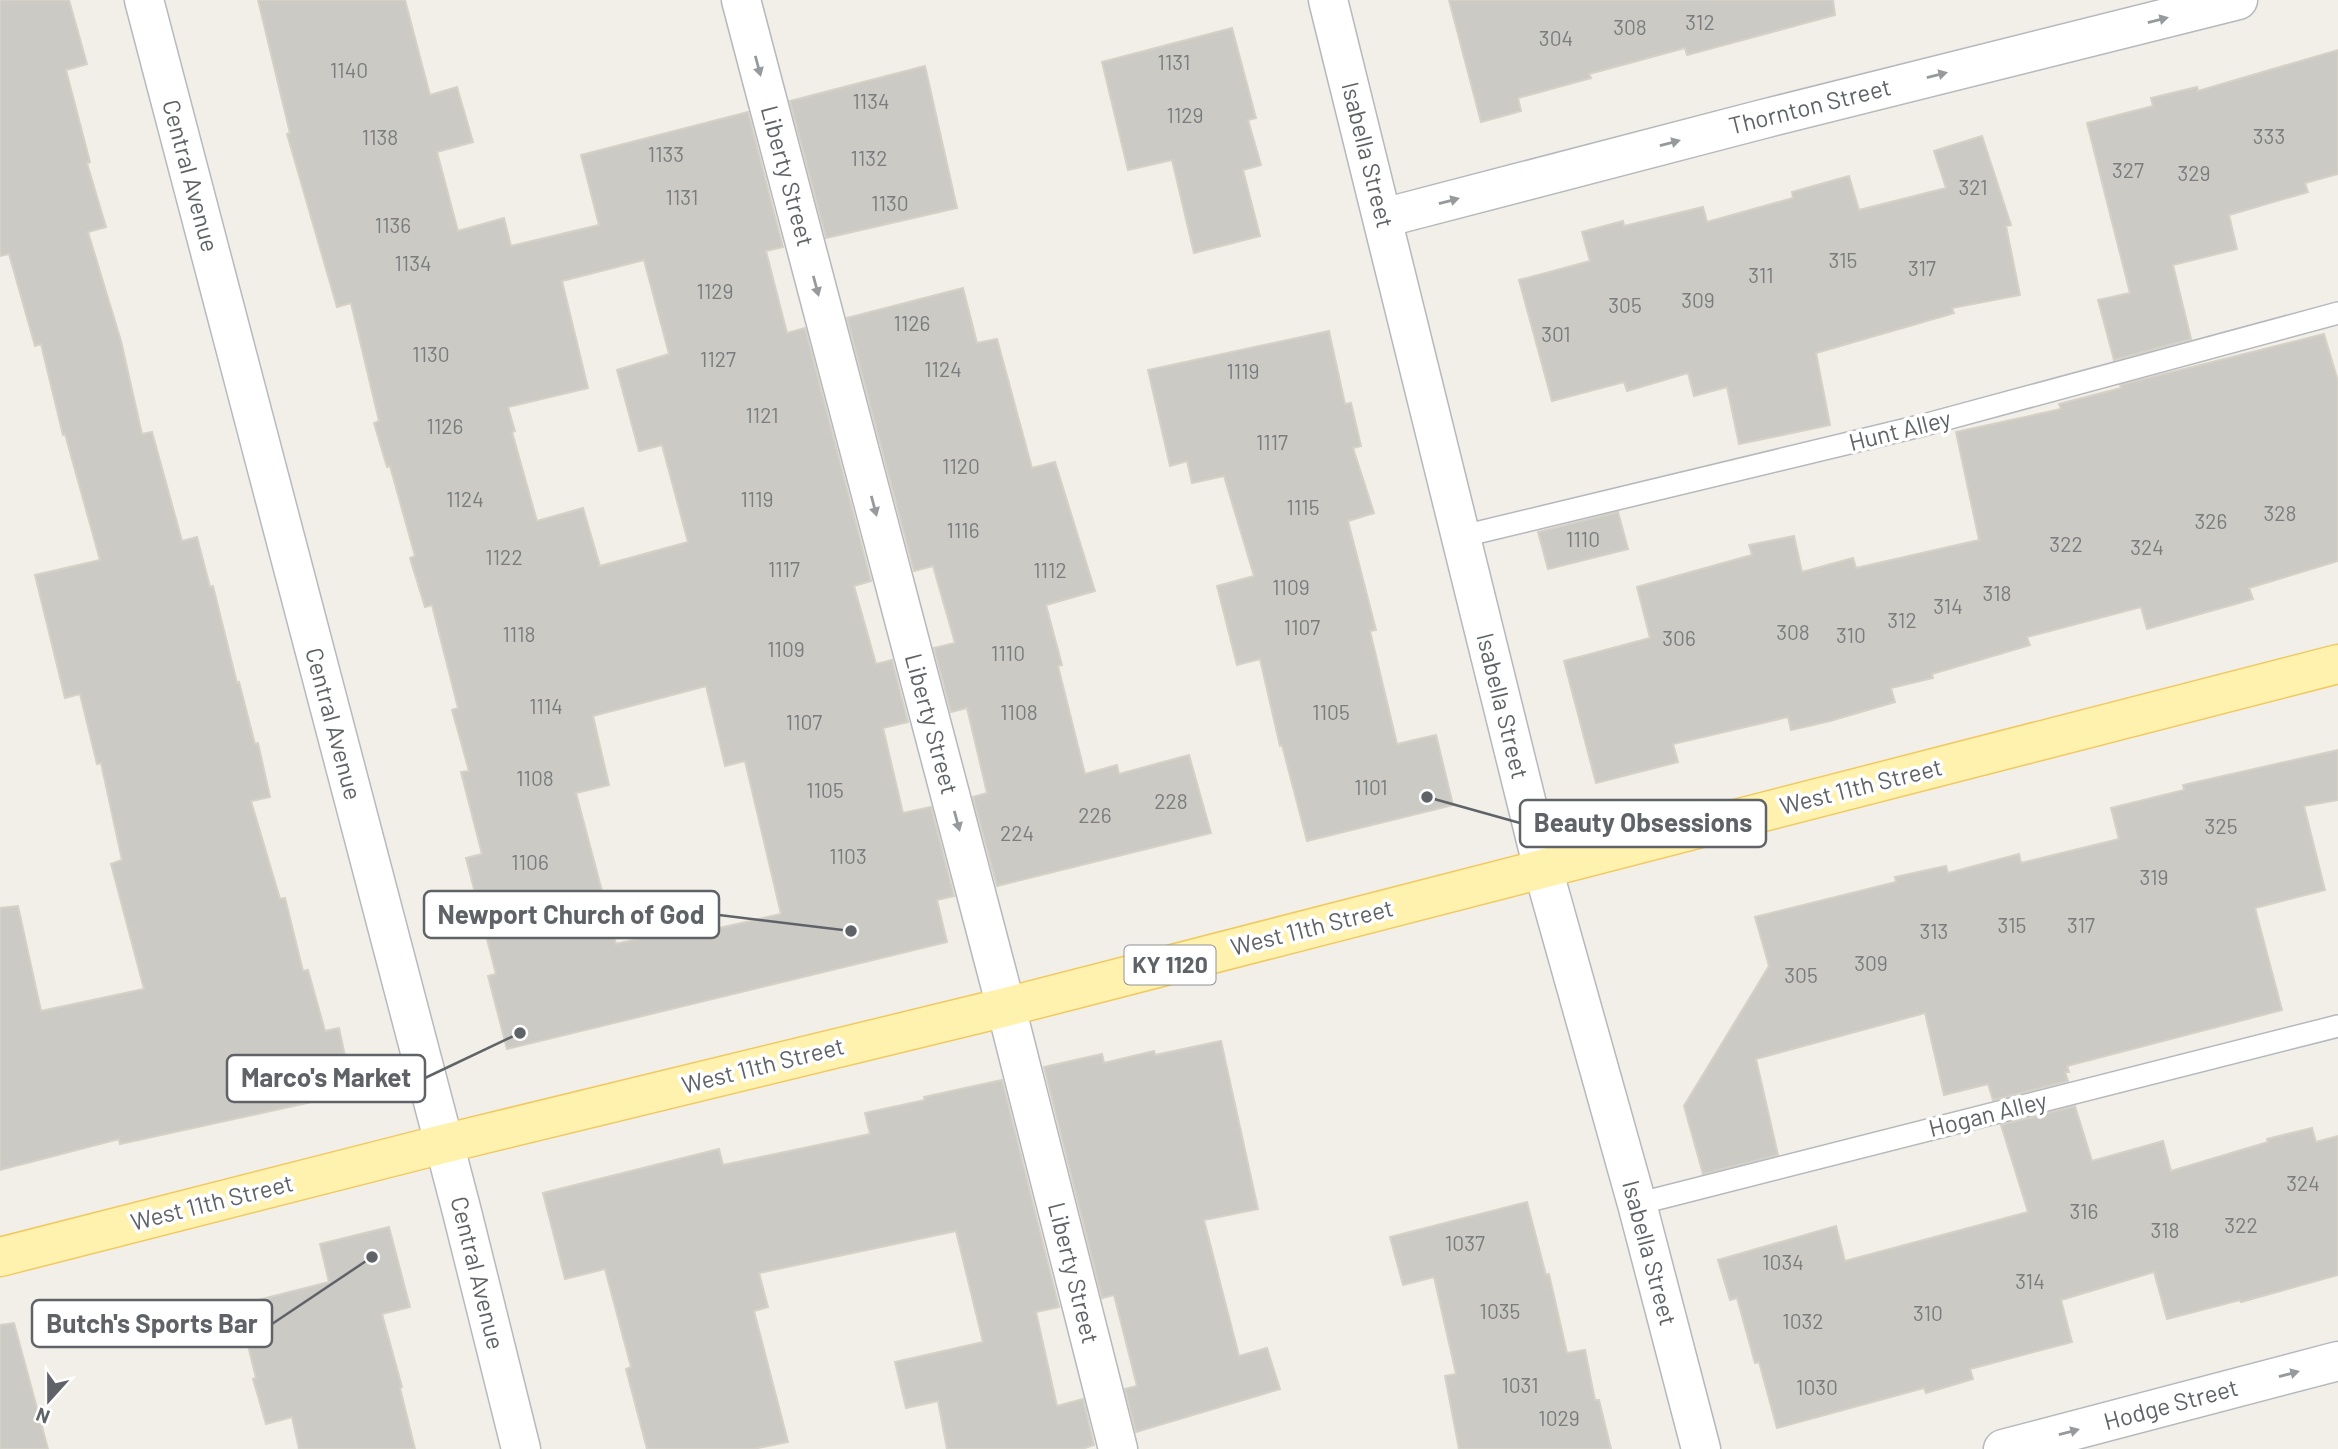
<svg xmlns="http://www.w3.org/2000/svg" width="2338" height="1449" viewBox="0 0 2338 1449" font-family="Barlow,sans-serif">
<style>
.building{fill:#cccac5;stroke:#d6d1c6;stroke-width:2;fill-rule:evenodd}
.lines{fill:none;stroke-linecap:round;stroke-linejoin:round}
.lane-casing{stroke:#b5b8bc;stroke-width:24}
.street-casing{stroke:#b5b8bc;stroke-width:41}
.secondary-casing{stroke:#b6babf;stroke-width:41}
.primary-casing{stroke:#f2c960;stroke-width:41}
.lane{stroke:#fff;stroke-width:21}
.street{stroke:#fff;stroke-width:38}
.secondary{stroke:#fff;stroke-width:38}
.primary{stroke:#fff2af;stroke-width:38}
.oneway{fill:#979a9d}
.labels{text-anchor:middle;stroke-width:7;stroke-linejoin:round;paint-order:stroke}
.number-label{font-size:21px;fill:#7a7d7f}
.shield{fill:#fff;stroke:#8f9295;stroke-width:2}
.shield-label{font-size:23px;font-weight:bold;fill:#5f6368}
.street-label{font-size:24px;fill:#5f6368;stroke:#fff}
.leader{fill:none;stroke:#5f6368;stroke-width:2.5}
.callout-dot{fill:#5f6368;stroke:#fff;stroke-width:2.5}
.callout{fill:#fff;stroke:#5f6368;stroke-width:2.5}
.callout-label{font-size:26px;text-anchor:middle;font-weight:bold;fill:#5f6368}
</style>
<rect width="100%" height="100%" fill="#f1efe8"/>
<g class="building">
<polygon points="0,0 69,0 87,64 66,70 90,162 87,163 106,227 88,232 121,341 142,434 152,432 182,541 197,537 210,587 213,586 237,683 239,682 255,744 258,743 270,797 251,801 280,899 285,898 303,971 308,970 325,1031 339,1028 353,1093 120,1144 119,1139 0,1170 0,908 18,906 41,1011 144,989 111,864 122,860 101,763 97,764 80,694 65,698 35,575 100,560 65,434 63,435 41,344 35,346 9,254 0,256"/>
<path d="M258,0H405L430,95L457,87L473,142L437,152L458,231L504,218L511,246L599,225L581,155L748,112L783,247L766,251L787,333L805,328L871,581L854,586L876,664L892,660L908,722L883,728L903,813L931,807L954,896L937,900L947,942L507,1049L488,976L496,974L466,858L482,854L461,772L469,771L452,710L458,708L432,605L425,607L410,558L415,556L390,466L387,467L374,423L379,421L351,303L337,307L287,134L290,133ZM644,260L669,354L617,370L639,451L662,445L688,542L600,566L583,508L537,521L512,432L515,431L508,407L588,388L562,281ZM706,686L725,766L745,761L781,914L693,934L691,926L616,944L576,793L609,785L593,716Z"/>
<polygon points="1449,0 1833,0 1835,15 1687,55 1685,48 1589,74 1591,78 1518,98 1521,111 1481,122"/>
<polygon points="1232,28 1256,118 1248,120 1261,165 1243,170 1260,236 1194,253 1172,160 1128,170 1102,62"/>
<polygon points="2338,50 2338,174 2305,183 2308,192 2229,215 2237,249 2173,265 2191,339 2114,360 2098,300 2130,293 2087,123 2153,106 2151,98 2197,87 2198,91"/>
<polygon points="925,66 957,208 826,238 790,101"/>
<polygon points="1982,136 2011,225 2006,226 2020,295 1952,308 1954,313 1816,353 1830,425 1739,444 1727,387 1694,396 1688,373 1627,391 1624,382 1552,401 1519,280 1590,261 1582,232 1623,221 1624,226 1703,207 1707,222 1793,198 1792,192 1849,176 1859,210 1946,188 1934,151"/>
<polygon points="963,288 977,343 997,339 1032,468 1055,462 1095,591 1046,605 1062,665 1058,666 1085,774 1117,765 1119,774 1189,755 1211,833 997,886 973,797 987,793 967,708 951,712 934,648 955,643 933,566 914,571 847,318"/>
<polygon points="1329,331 1345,404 1351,403 1361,446 1353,448 1374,513 1348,521 1376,630 1370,631 1397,744 1436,735 1453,805 1307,841 1282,745 1280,746 1260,659 1237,665 1217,586 1254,576 1224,476 1192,483 1187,461 1170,466 1148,370"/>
<polygon points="2324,334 2338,381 2338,561 2249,588 2253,599 2147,629 2141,607 2027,637 2030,645 1932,674 1933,678 1891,688 1895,702 1830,721 1791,730 1788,717 1673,744 1678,762 1596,783 1564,661 1650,638 1637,587 1752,555 1749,545 1794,536 1802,572 1853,558 1856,568 1979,540 1956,432 2061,409 2059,404 2121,388 2120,385"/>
<polygon points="1618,512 1628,549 1548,569 1538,532"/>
<polygon points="2338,750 2338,800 2304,806 2325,890 2255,908 2282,1010 2067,1066 2069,1072 2065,1072 2068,1081 1993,1100 1988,1084 1944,1095 1925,1013 1756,1059 1778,1155 1703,1174 1684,1106 1769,966 1755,917 1896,882 1895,877 1946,866 1948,873 2019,854 2021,863 2119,839 2111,808 2184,790 2183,785"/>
<polygon points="1221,1041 1258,1209 1204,1220 1239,1356 1267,1348 1280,1389 1136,1432 1125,1389 1137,1386 1114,1295 1102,1298 1044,1067 1102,1054 1104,1063 1154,1051 1155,1055"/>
<polygon points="1002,1080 1059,1307 1036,1312 1057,1406 1083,1399 1094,1445 1082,1449 947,1449 938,1401 906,1408 895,1362 983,1342 956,1231 759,1273 768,1307 754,1311 788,1442 753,1449 647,1449 626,1369 631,1367 605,1269 565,1279 543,1193 719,1149 723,1165 870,1134 865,1113 925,1100 924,1097"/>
<polygon points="2075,1106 2092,1161 2163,1141 2171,1171 2268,1142 2267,1139 2312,1128 2316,1142 2338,1136 2338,1275 2241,1302 2240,1300 2167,1319 2154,1272 2061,1300 2072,1342 1970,1369 1973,1379 1926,1393 1924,1388 1777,1428 1759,1362 1755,1363 1737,1298 1730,1300 1718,1260 1836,1226 1845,1261 2028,1212 2001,1125"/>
<polygon points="1527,1202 1546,1275 1549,1274 1567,1353 1585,1350 1595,1400 1599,1400 1611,1449 1459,1449 1445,1376 1456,1374 1434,1277 1403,1285 1390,1237"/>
<polygon points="389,1227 410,1307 382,1314 402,1387 400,1388 415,1449 299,1449 292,1417 266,1424 253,1379 256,1378 238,1305 329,1282 320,1244"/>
<polygon points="14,1323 48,1449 0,1449 0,1325"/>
</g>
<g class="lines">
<defs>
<g id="lane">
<polyline points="1459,537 1924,425 2338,313"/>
<polyline points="1637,1204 2338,1026"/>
</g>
<g id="street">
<polyline points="741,0 1006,1007 1118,1449"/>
<polyline points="1328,0 1543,869 1637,1204 1701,1449"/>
<polyline points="1383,218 1763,119 2238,0"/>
<polyline points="2003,1449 2338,1361"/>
</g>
<polyline id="secondary" points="144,0 461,1208 521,1449"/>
<polyline id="primary" points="0,1257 443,1144 1006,1007 2338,664"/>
</defs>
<use href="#lane" class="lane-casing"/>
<use href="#street" class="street-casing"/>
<use href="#secondary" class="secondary-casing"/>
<use href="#primary" class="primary-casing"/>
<use href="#lane" class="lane"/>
<use href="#street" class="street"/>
<use href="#secondary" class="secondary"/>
<use href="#primary" class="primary"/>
</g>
<defs><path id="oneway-solid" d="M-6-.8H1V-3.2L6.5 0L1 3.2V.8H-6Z" transform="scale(1.75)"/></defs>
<g class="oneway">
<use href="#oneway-solid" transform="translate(2158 20) rotate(-14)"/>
<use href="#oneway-solid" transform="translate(758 66) rotate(75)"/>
<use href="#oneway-solid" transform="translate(1937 75) rotate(-14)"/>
<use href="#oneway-solid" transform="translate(1670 143) rotate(-15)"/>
<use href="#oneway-solid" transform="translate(1449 201) rotate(-15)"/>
<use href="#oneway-solid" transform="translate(816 286) rotate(75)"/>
<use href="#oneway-solid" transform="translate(874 506) rotate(75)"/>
<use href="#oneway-solid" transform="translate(957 821) rotate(75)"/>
<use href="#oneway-solid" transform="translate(2289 1374) rotate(-15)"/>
<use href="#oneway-solid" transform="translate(2069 1432) rotate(-15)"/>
</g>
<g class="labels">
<g class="number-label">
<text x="1700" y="30">312</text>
<text x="1630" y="35">308</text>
<text x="1556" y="46">304</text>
<text x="1174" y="70">1131</text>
<text x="349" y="78">1140</text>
<text x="871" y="109">1134</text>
<text x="1185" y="123">1129</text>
<text x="2269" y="144">333</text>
<text x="380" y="145">1138</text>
<text x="666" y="162">1133</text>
<text x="869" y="166">1132</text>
<text x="2128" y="178">327</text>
<text x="2194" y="181">329</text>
<text x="1973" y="195">321</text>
<text x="682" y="205">1131</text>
<text x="890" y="211">1130</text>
<text x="393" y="233">1136</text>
<text x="1843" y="268">315</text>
<text x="413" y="271">1134</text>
<text x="1922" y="276">317</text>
<text x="1761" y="283">311</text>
<text x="715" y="299">1129</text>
<text x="1698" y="308">309</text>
<text x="1625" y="313">305</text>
<text x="912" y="331">1126</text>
<text x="1556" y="342">301</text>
<text x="431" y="362">1130</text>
<text x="718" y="367">1127</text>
<text x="943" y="377">1124</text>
<text x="1243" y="379">1119</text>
<text x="762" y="423">1121</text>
<text x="445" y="434">1126</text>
<text x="1272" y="450">1117</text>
<text x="961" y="474">1120</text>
<text x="465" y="507">1124</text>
<text x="757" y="507">1119</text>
<text x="1303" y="515">1115</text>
<text x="2280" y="521">328</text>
<text x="2211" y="529">326</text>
<text x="963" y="538">1116</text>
<text x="1583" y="547">1110</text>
<text x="2066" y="552">322</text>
<text x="2147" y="555">324</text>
<text x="504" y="565">1122</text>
<text x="784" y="577">1117</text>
<text x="1050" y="578">1112</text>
<text x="1291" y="595">1109</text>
<text x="1997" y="601">318</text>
<text x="1948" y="614">314</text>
<text x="1902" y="628">312</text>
<text x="1302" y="635">1107</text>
<text x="1793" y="640">308</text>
<text x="519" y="642">1118</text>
<text x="1851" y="643">310</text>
<text x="1679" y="646">306</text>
<text x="786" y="657">1109</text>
<text x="1008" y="661">1110</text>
<text x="546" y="714">1114</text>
<text x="1019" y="720">1108</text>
<text x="1331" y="720">1105</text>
<text x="804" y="730">1107</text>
<text x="535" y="786">1108</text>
<text x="1371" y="795">1101</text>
<text x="825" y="798">1105</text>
<text x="1171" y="809">228</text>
<text x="1095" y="823">226</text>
<text x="2221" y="834">325</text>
<text x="1017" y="841">224</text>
<text x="848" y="864">1103</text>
<text x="530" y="870">1106</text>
<text x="2154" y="885">319</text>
<text x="2012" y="933">315</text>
<text x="2081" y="933">317</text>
<text x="1934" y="939">313</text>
<text x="1871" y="971">309</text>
<text x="1801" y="983">305</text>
<text x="2303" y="1191">324</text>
<text x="2084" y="1219">316</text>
<text x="2241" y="1233">322</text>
<text x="2165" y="1238">318</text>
<text x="1465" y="1251">1037</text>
<text x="1783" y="1270">1034</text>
<text x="2030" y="1289">314</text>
<text x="1500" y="1319">1035</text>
<text x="1928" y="1321">310</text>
<text x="1803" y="1329">1032</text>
<text x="1520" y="1393">1031</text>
<text x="1817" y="1395">1030</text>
<text x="1559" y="1426">1029</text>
</g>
<rect class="shield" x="1124.5" y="945.5" width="91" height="39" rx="5"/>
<g class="shield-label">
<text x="1170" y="973">KY 1120</text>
</g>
<g class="street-label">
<text transform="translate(1810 107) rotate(-14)" y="8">Thornton Street</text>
<text transform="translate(1367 155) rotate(76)" y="8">Isabella Street</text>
<text transform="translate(190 176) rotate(75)" y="8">Central Avenue</text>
<text transform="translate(787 176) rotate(75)" y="8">Liberty Street</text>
<text transform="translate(1900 431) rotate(-14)" y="8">Hunt Alley</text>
<text transform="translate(1502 706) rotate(76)" y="8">Isabella Street</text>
<text transform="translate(333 724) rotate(75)" y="8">Central Avenue</text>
<text transform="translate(931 724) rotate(75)" y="8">Liberty Street</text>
<text transform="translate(1861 787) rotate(-14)" y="8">West 11th Street</text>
<text transform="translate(1312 928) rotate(-14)" y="8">West 11th Street</text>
<text transform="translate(763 1066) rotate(-14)" y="8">West 11th Street</text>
<text transform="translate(1988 1115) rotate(-14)" y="8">Hogan Alley</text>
<text transform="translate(212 1203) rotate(-14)" y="8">West 11th Street</text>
<text transform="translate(1649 1253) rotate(75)" y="8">Isabella Street</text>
<text transform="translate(477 1273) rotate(76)" y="8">Central Avenue</text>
<text transform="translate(1073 1273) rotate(76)" y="8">Liberty Street</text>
<text transform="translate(2171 1405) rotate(-15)" y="8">Hodge Street</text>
</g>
</g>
<path class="leader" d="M1427 797L1520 823M851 931L719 915M520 1033L425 1078M372 1257L272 1324"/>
<g class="callout-dot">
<circle cx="1427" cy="797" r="7"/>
<circle cx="851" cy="931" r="7"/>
<circle cx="520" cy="1033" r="7"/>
<circle cx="372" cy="1257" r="7"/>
</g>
<g class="callout">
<rect x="1520" y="800" width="246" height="47" rx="7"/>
<rect x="424" y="891" width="295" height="47" rx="7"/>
<rect x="227" y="1055" width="198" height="47" rx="7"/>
<rect x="32" y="1300" width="240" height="47" rx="7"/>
</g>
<g class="callout-label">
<text x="1643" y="832">Beauty Obsessions</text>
<text x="571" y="924">Newport Church of God</text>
<text x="326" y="1087">Marco's Market</text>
<text x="152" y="1333">Butch's Sports Bar</text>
</g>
<g transform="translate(49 1400) rotate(201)" stroke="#ffffff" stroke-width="5" paint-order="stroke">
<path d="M0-5L12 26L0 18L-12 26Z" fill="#5f6368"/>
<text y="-10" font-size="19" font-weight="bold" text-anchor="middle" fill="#5f6368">N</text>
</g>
</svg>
